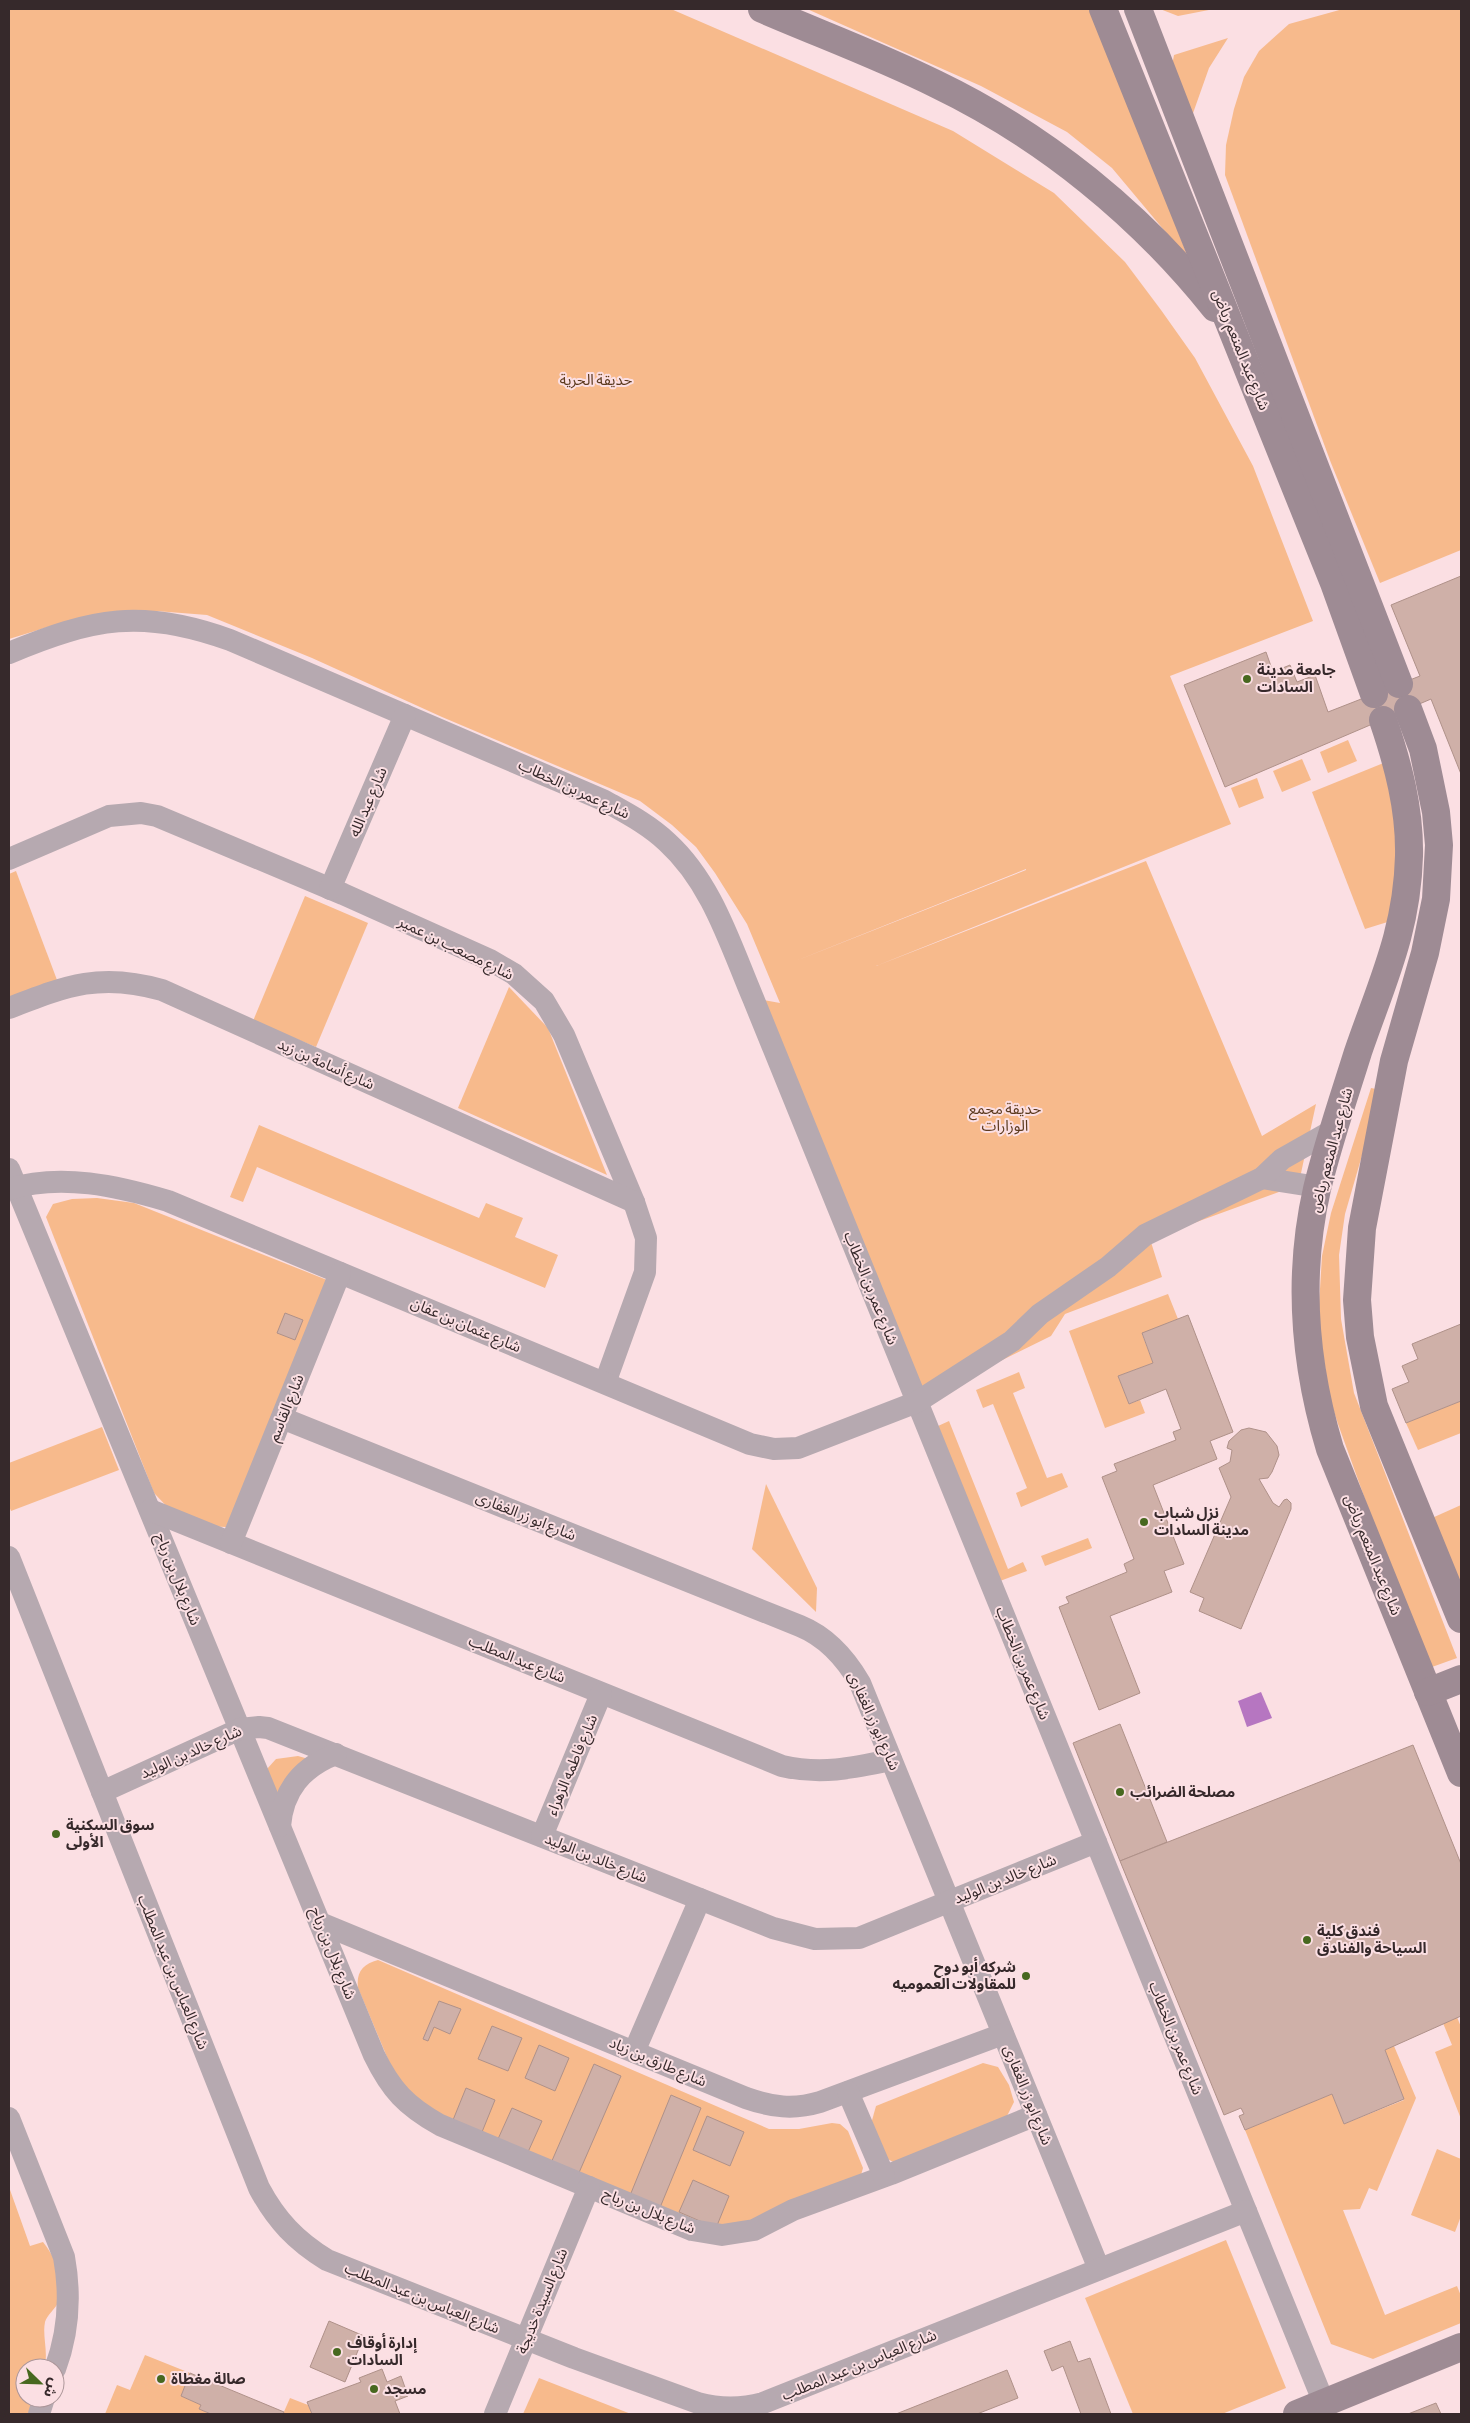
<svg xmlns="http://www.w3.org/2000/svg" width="1470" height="2423" viewBox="0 0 1470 2423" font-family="'Alegreya Sans','Noto Sans Arabic',sans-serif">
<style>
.green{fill:#f7ba8c;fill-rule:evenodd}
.water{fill:#b676c1}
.building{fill:#cfb0a8;stroke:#af9189}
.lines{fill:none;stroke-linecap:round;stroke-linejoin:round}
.street{stroke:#b6a9b0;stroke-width:22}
.secondary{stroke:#9e8b94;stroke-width:28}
.poi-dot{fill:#47681f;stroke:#fbdfe3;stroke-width:2}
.labels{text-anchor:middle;stroke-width:4;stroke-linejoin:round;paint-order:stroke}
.street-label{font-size:15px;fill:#36292b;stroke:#fbdfe3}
.park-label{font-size:15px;fill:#5c3a1e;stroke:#fbdfe3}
.poi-label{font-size:15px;font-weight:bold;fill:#36292b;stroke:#fbdfe3;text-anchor:start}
</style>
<rect width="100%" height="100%" fill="#fbdfe3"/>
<g class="green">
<path d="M9,9H671L953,131L1054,193L1125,262L1161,310L1195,358L1253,466L1313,621L1170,676L1231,824L876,966L1146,861L1262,1136L1316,1104L1298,1187L1287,1189L1150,1239L1162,1277L1065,1314L1051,1336L917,1402L753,998L780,1003L747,924L715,873L696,847L672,825L640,801L442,717L312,658L207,615L156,611L48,627L9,639ZM1026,869V870L793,962Z"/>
<polygon points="807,9 1093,9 1189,260 1112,168 1067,132 981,86"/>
<polygon points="1160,9 1214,9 1178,16"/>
<polygon points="1343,9 1461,9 1461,550 1380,583 1331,463 1225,175 1226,145 1234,109 1244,77 1259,51 1289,24"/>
<polygon points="1228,38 1209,68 1192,116 1172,66 1174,55"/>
<polygon points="1348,740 1357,761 1328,773 1320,752"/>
<polygon points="1302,759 1311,780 1282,792 1273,771"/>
<polygon points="1386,762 1401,820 1394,920 1365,929 1312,792"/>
<polygon points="1257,778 1264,798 1239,808 1231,788"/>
<polygon points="16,871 57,980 9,999 9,874"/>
<polygon points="305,896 368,923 316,1047 253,1021"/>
<polygon points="509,987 548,1028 607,1175 458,1108"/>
<polygon points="1371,1088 1381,1090 1345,1214 1339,1255 1341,1319 1354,1393 1457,1658 1432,1667 1379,1538 1338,1424 1330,1399 1318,1322 1322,1256 1331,1213"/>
<polygon points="259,1125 479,1218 486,1203 523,1218 515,1237 558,1255 545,1288 257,1167 243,1202 230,1197"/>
<polygon points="97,1198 134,1203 332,1282 226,1527 206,1526 174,1514 154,1493 46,1217 53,1204 72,1199"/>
<polygon points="1168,1294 1178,1319 1142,1334 1153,1363 1118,1376 1129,1404 1140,1400 1145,1413 1105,1428 1069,1331"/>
<polygon points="1019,1372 1025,1388 1013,1393 1047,1478 1062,1473 1068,1487 1021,1507 1016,1493 1027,1488 993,1404 983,1408 976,1390"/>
<polygon points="1461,1401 1461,1433 1418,1450 1406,1423"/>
<polygon points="949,1421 1008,1569 1023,1562 1027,1571 1000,1581 938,1426"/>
<polygon points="102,1427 119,1470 11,1511 9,1506 9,1463"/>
<polygon points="766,1484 817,1588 816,1612 752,1549"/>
<polygon points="1461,1505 1461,1594 1432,1518"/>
<polygon points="1088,1538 1092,1548 1045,1566 1041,1556"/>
<polygon points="298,1756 312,1760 281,1803 267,1769 276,1759"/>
<path d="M378,1960L769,2129H799L832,2123L840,2124L848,2131L863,2168L861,2175L732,2236L419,2116L403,2095L358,1988C356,1972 363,1964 378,1960Z"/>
<polygon points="1457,2017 1461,2027 1461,2119 1435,2052 1452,2045 1443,2023"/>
<polygon points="1394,2046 1416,2098 1377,2191 1369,2188 1360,2209 1343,2210 1385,2315 1457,2286 1461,2296 1461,2323 1373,2359 1331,2344 1245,2130 1332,2094 1344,2124 1404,2100 1385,2050"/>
<polygon points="983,2063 998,2067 1009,2085 1014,2102 1006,2118 895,2163 884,2157 871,2124 876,2106"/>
<polygon points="1437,2149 1461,2159 1461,2216 1455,2232 1411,2215"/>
<path d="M9,2187L30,2246L43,2242C56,2259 68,2282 58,2303C55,2309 47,2315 45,2322C42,2337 49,2353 44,2368H25V2398H35L28,2414H9Z"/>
<polygon points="1226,2240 1286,2388 1222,2414 1133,2414 1085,2298"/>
<polygon points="145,2355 190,2373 181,2396 201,2405 199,2409 211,2414 105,2414 117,2385 130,2390"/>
<polygon points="539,2378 631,2414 523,2414"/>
<polygon points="290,2398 308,2405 312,2414 283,2414"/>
</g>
<polygon class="water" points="1261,1692 1272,1718 1247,1727 1238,1701"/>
<g class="building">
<polygon points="1461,576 1461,774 1431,699 1225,787 1184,685 1266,652 1273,672 1290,665 1297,682 1315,675 1328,712 1420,676 1391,605"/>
<polygon points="285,1313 303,1320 295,1340 277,1333"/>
<polygon points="1188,1315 1233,1432 1210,1441 1217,1459 1153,1485 1184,1564 1164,1571 1172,1592 1110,1616 1140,1693 1099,1710 1059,1607 1069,1603 1066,1597 1127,1572 1124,1564 1134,1559 1102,1477 1117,1471 1114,1464 1176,1440 1173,1432 1181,1429 1166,1389 1129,1404 1118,1376 1153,1363 1142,1333"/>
<polygon points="1461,1324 1461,1401 1406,1423 1392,1389 1409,1382 1402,1366 1418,1359 1412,1344"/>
<polygon points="1249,1428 1266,1432 1277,1446 1279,1455 1272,1472 1268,1478 1259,1479 1273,1503 1279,1507 1284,1500 1287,1499 1291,1503 1291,1509 1241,1629 1199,1611 1204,1598 1190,1592 1231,1497 1219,1468 1230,1462 1232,1450 1227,1448 1229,1441 1241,1430"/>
<polygon points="1120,1724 1167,1842 1120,1861 1073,1743"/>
<polygon points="1413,1745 1461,1864 1461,2016 1385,2050 1404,2099 1344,2124 1332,2094 1245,2130 1239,2116 1244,2114 1241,2108 1224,2115 1120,1861"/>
<polygon points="439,2001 461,2009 450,2034 434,2027 428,2041 423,2039"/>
<polygon points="492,2026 522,2038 508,2071 478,2059"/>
<polygon points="539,2045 569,2058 555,2091 525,2078"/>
<polygon points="594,2064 621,2076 578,2175 551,2163"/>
<polygon points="466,2088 495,2100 482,2132 453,2120"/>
<polygon points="671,2095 701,2108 659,2210 629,2198"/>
<polygon points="512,2108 542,2121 528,2152 498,2139"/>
<polygon points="707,2116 744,2132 730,2166 693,2150"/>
<polygon points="693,2180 729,2196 716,2228 679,2212"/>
<polygon points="329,2321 364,2336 345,2382 310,2367"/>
<polygon points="1070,2341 1078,2362 1090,2358 1111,2414 1081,2414 1063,2366 1052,2371 1044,2351"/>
<polygon points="382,2369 387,2382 401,2376 408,2396 395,2401 400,2414 312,2414 307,2402 361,2382 359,2378"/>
<polygon points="1007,2370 1018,2398 977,2414 896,2414"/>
<polygon points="190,2373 284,2412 283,2414 211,2414 199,2409 201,2405 181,2396"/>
<polygon points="1436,2403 1441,2414 1408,2414"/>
</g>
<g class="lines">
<g class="street">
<path d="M9,653C93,618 142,608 230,640L603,800C626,813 648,824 667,842C712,883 730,944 753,998L1324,2403"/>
<polyline points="9,859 109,816 141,813 157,816 343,894 490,960 514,974 544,1001 564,1035 634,1202 646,1238 645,1272 605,1383"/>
<polyline points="330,889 405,715"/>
<path d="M9,1008C66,986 100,972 162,990L634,1202"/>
<path d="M9,1169L374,2055C391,2090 406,2106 440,2125L692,2230L722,2235L754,2230L793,2210L891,2174L1036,2115"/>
<polyline points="1262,1178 1318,1187"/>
<path d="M9,1189C61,1173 118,1186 168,1201L750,1444L774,1449L798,1448L917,1402L1012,1341L1040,1314L1108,1267L1145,1235L1262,1178L1282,1159L1335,1129"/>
<path d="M282,1418L800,1626C827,1637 846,1659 860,1683L1099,2269"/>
<path d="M150,1510L782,1766C821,1775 853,1768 891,1760"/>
<polyline points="231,1543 340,1273"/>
<path d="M9,1557L259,2188C276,2220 296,2241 327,2260L574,2358L698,2403C720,2409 741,2409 763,2403L1246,2211"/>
<polyline points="102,1792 240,1729 259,1727 268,1728 773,1928 815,1939 859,1938 1096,1842"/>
<path d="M280,1826C283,1790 302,1767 336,1754"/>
<polyline points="542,1836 601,1694"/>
<path d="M320,1923L746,2098C772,2107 793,2110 820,2102L1003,2034"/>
<polyline points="634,2052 700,1899"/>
<polyline points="848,2092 884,2176"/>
<path d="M9,2118L64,2257C71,2296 69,2332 55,2369"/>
<polyline points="39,2414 44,2398"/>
<polyline points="495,2414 589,2187"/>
</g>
<g class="secondary">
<path d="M762,9C820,34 880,56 936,84C1044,136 1140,214 1215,308"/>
<polyline points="1103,9 1334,583 1374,694"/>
<polyline points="1138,9 1399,684"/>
<polyline points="1408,709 1423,749 1436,812 1439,845 1436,899 1425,953 1394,1061 1362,1228 1357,1300 1360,1337 1374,1406 1461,1619"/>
<path d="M1383,720C1398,764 1410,809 1409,856C1407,932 1382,982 1358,1052C1344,1097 1328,1143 1317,1189C1297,1277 1304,1363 1330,1449L1461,1773"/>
<polyline points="1428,1692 1461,1679"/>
<polyline points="1297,2414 1461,2347"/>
</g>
</g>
<g class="poi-dot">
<circle cx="1247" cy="679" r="5"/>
<circle cx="1144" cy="1522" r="5"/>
<circle cx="1120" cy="1792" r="5"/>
<circle cx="56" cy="1834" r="5"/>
<circle cx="1307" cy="1940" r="5"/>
<circle cx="1026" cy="1976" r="5"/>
<circle cx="337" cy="2352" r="5"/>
<circle cx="161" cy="2379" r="5"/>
<circle cx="374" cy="2389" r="5"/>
</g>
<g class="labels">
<g class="street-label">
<text transform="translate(1241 350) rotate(68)" y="5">شارع عبد المنعم رياض</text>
<text transform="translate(574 789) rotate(25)" y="5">شارع عمر بن الخطاب</text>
<text transform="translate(368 802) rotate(-67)" y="5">شارع عبد الله</text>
<text transform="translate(456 948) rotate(26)" y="5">شارع مصعب بن عمير</text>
<text transform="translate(326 1064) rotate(24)" y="5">شارع أسامة بن زيد</text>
<text transform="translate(1331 1150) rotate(-75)" y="5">شارع عبد المنعم رياض</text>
<text transform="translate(871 1288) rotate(68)" y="5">شارع عمر بن الخطاب</text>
<text transform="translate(466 1325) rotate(23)" y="5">شارع عثمان بن عفان</text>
<text transform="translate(286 1408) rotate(-68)" y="5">شارع القاسم</text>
<text transform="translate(526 1516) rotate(22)" y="5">شارع ابو زر الغفارى</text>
<text transform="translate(1373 1555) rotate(68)" y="5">شارع عبد المنعم رياض</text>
<text transform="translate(178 1579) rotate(68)" y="5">شارع بلال بن رباح</text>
<text transform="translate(517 1659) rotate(22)" y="5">شارع عبد المطلب</text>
<text transform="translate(1023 1663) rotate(68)" y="5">شارع عمر بن الخطاب</text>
<text transform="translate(874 1721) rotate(66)" y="5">شارع ابو زر الغفارى</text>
<text transform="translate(191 1752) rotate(-24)" y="5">شارع خالد بن الوليد</text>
<text transform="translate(572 1765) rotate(-67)" y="5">شارع فاطمه الزهراء</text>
<text transform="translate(596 1858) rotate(22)" y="5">شارع خالد بن الوليد</text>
<text transform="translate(1005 1879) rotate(-22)" y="5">شارع خالد بن الوليد</text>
<text transform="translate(333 1953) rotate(68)" y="5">شارع بلال بن رباح</text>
<text transform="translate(173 1972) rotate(68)" y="5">شارع العباس بن عبد المطلب</text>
<text transform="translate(1176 2038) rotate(68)" y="5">شارع عمر بن الخطاب</text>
<text transform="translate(658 2062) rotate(23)" y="5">شارع طارق بن زياد</text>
<text transform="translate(1028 2095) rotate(68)" y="5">شارع ابو زر الغفارى</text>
<text transform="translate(649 2211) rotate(22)" y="5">شارع بلال بن رباح</text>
<text transform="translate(422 2298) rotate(22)" y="5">شارع العباس بن عبد المطلب</text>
<text transform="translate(542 2301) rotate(-68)" y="5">شارع السيدة خديجة</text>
<text transform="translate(859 2365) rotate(-22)" y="5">شارع العباس بن عبد المطلب</text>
</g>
<g class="park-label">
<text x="596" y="385">حديقة الحرية</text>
<text x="1005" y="1114">حديقة مجمع<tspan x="1005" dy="17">الوزارات</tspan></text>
</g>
<g class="poi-label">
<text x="1257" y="675">جامعة مدينة<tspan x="1257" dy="17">السادات</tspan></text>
<text x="1154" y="1518">نزل شباب<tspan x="1154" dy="17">مدينة السادات</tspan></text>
<text x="1130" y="1797">مصلحة الضرائب</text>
<text x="66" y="1830">سوق السكنية<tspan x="66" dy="17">الأولى</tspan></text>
<text x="1317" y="1936">فندق كلية<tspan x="1317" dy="17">السياحة والفنادق</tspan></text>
<text x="1016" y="1972" text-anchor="end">شركه أبو دوح<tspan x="1016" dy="17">للمقاولات العموميه</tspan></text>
<text x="347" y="2348">إدارة أوقاف<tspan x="347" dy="17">السادات</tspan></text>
<text x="171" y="2384">صالة مغطاة</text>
<text x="384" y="2394">مسجد</text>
</g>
</g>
<rect width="1470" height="2423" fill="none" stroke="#36292b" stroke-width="20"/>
<g transform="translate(40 2383) rotate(113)"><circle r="24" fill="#fbdfe3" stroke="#ac9699"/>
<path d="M0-4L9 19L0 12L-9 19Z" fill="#47681f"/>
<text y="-8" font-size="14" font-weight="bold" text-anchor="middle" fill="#36292b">ش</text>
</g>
</svg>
